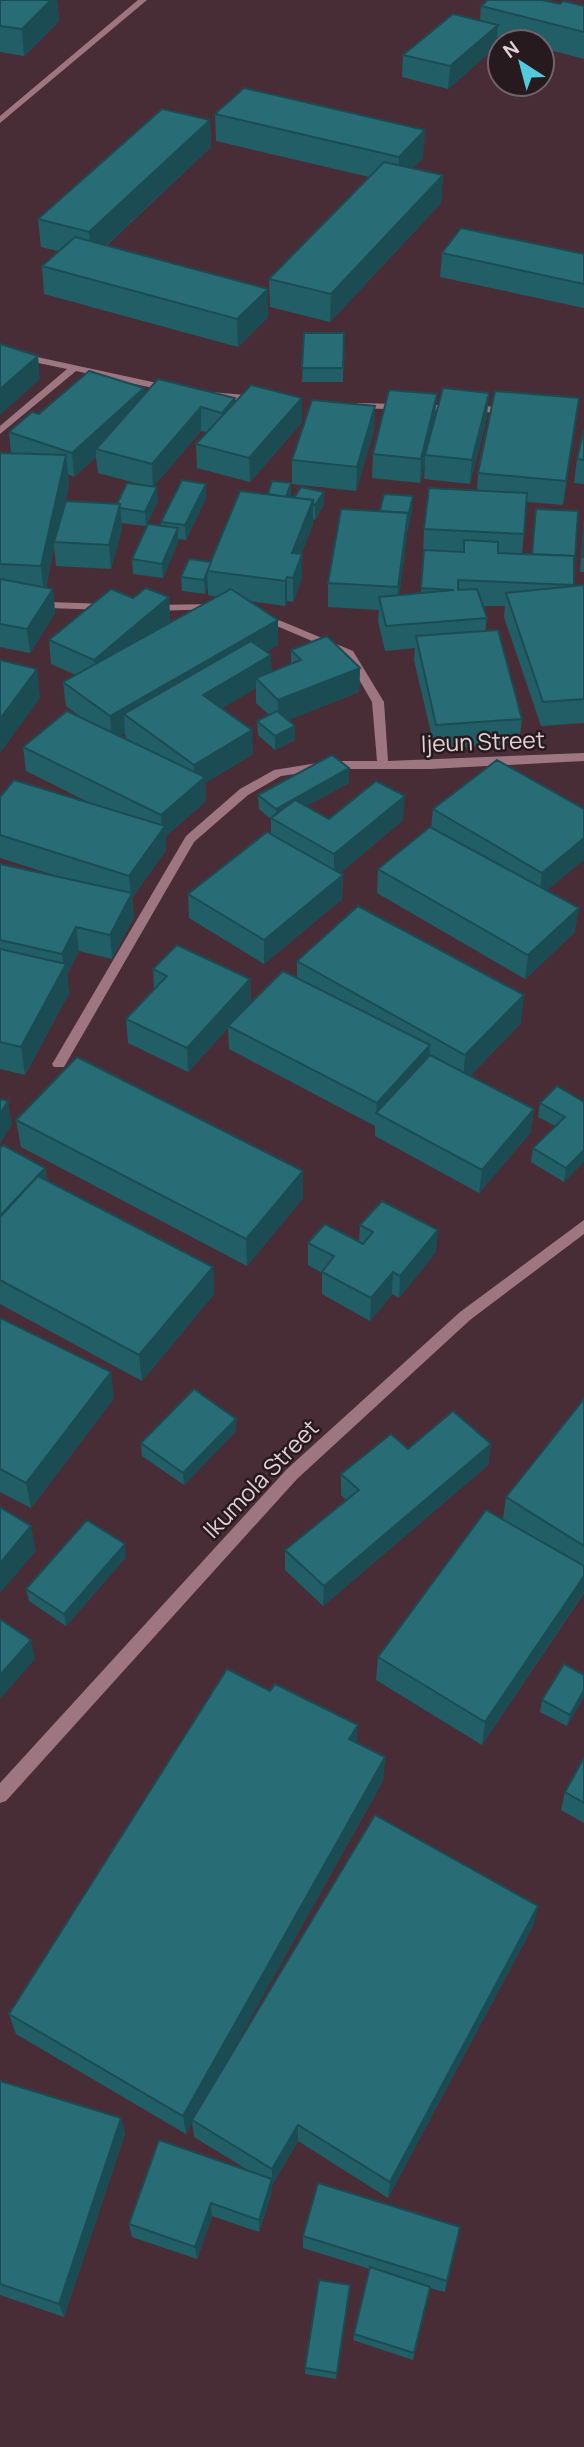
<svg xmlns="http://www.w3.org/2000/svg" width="584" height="2447" viewBox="0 0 584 2447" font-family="Manrope,sans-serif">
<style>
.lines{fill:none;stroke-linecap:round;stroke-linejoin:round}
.minor{fill:#9e7682;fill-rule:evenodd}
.tertiary{fill:#9e7682;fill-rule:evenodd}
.wall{fill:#225e65;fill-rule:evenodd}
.shaded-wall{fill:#1c4c53}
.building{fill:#286d76;stroke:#1c4c53;stroke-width:2}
.labels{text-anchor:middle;stroke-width:5;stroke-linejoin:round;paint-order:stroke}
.street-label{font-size:23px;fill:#e3d1d6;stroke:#261a1e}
</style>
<rect width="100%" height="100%" fill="#492d36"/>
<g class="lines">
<g class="minor">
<polygon points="138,0 147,0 0,123 0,116"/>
<polygon points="0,349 171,386 176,389 171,392 76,371 0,434 0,426 67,369 0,355"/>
<polygon points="211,392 257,396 262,399 257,402 208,397 208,393"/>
<polygon points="358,403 509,407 514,410 509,413 355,408 353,406"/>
<polygon points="0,598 20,601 107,604 112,607 107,610 20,607 0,604"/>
<polygon points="215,604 219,605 219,609 152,611 147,608 152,605"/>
<polygon points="262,613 353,651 384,702 388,761 584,753 584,761 430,769 330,769 281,776 248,795 194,842 64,1067 54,1067 52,1064 54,1061 186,836 240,789 274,770 330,761 377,761 372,702 345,655 258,618 257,616"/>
</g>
<polygon class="tertiary" points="584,1220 584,1234 470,1320 297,1479 6,1801 0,1803 0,1783 287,1469 460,1312"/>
</g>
<g class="wall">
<polygon points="0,0 57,0 59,21 24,56 0,52"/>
<polygon points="560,4 584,6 584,59 542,48 542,42 517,42 497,37 496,47 448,89 402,77 403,55 480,20 481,6"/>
<polygon points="215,114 423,158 413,168 443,175 441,203 330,322 270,307 269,279 369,177 216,141"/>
<polygon points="210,120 211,147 106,246 268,289 268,317 238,347 44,294 42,266 58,251 41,247 38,219"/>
<polygon points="442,253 584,254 584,308 440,277"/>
<polygon points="304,333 344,333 343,382 302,382"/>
<path d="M144,388L145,394L235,398V402L302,422L250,482L197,468L196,444L207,432L201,431L154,486L158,501L146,526L121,523L122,528L111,569L56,566L54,547L46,588L53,589L55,613L30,653L0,647V453H11L9,432L39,414ZM96,457L98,473L143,485L117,504L61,520L69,484L68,474L74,477Z"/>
<polygon points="375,406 374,430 356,491 292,484 292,460"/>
<polygon points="435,417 487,417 470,484 424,479 425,463 420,483 372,478 373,454"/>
<polygon points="576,422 563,505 527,502 522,554 575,558 574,586 584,585 584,723 541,726 504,617 505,606 482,606 487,618 485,631 522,719 519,743 435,750 414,660 415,648 385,651 378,621 379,610 328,607 328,583 380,511 412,510 407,532 399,595 421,593 424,553 423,553 424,529 477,490 478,473"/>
<polygon points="584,429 584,484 574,483 577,459"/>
<path d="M324,492L323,506L315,520L313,519V524L301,554L302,578L293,602L287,601L285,606L248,601L278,645L267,651L272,672L291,664V650L360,668L359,692L288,720L295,740L275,750L258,735L257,721L269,715L256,703V688L222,708L253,754L205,783L206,801L166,836V850L132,898L134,917L112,959L79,951L67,974L69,993L25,1075L0,1069V864L60,877L0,858V797L92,804L26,771L23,747L82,718L66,706L63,682L76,675L51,664L49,640L133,598L169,597L170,621L164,627L218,597L208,595V587L205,594L182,591L181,577L211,562L291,497L294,498ZM125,733L126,738L129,741L120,736Z"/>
<polygon points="206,498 186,540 178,539 178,542 163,578 133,574 132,559 161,525 161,522"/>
<polygon points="584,517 584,572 580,572"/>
<polygon points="349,768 349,783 306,806 329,819 403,820 340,873 343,875 342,899 264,964 189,918 188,894 271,834 271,819 259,809 258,795"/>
<polygon points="433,809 584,809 546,891 575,932 525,979 377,893 378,869 431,828"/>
<polygon points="297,961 521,1023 470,1076 531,1132 479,1193 375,1136 375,1126 229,1049 228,1028 188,1072 128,1043 126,1019 154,990 153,969 250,979 251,1003 297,978"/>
<polygon points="584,1102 564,1182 531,1162 533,1148 555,1126 538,1117 540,1103"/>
<polygon points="16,1120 303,1198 247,1266 21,1147"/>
<polygon points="0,1148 45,1168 47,1181 213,1267 214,1294 142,1381 0,1304"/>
<polygon points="360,1225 436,1252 399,1298 392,1294 370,1321 322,1294 322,1273 308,1265 308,1243 359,1242"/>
<polygon points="0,1318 114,1398 31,1508 0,1492"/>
<polygon points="584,1399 584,1593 482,1745 376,1680 378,1657 503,1519 506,1497"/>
<polygon points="236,1431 184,1485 142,1456 141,1443"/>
<polygon points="491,1444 488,1465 323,1606 285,1570 285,1550 346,1500 341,1495 341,1474 408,1449"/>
<polygon points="126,1557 66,1626 29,1601 26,1589"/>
<polygon points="584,1675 567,1726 540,1712 542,1700"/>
<polygon points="357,1743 385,1757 383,1781 204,2101 538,1906 533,1926 388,2198 298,2141 272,2185 272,2192 259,2232 212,2216 197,2259 132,2237 129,2224 251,2172 194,2137 192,2122 186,2134 16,2034 9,2014"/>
<polygon points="584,1758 584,1823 561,1810 565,1792"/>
<polygon points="0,2081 121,2118 125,2134 64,2317 0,2295"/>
<polygon points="303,2236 447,2281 445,2292 430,2288 413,2360 353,2340 370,2269 303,2248"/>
<polygon points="350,2285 336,2379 305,2374 305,2368"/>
</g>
<g class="shaded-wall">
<polygon points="51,0 57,0 59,21 24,56 22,29"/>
<polygon points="498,25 496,47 448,89 450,66"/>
<polygon points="210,120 211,147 91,259 89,232"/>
<polygon points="425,130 423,158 398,184 399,157"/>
<polygon points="443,175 441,203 330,322 331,294"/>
<polygon points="268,289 268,317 238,347 237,319"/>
<polygon points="38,356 40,379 0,415 0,389"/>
<polygon points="144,388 146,412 96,449 96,457 74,477 72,453"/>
<polygon points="489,393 487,417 470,484 472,460"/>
<polygon points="437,394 435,418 425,455 425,463 420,483 421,459"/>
<polygon points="235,398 235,422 223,436 222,413"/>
<polygon points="302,398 302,422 250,482 249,458"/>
<polygon points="579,398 576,422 563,505 566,481"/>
<polygon points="375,406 374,430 356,491 357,467"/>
<polygon points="201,407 201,431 153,487 152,464"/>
<polygon points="66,455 69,484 56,542 54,542 54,547 44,595 41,566"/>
<polygon points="291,483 291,497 286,498"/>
<polygon points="206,484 206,498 186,540 185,525"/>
<polygon points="157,487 158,501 146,526 145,512"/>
<polygon points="324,492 323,506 315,520 315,505"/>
<polygon points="413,496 412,510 408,532 408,517"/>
<polygon points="313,500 313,524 292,577 292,553"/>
<polygon points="120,504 122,528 111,569 109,545"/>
<polygon points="408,513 407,537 397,611 398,587"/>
<polygon points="178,528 178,542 163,578 162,564"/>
<polygon points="302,554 302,578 293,602 293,578"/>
<polygon points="207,573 208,587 205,594 204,580"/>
<polygon points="287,577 287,601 285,606 285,581"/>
<polygon points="53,589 55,613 30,653 27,629"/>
<polygon points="169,597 170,621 96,684 94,660"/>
<polygon points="278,620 278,645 139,725 124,714 125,733 112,740 110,716"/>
<polygon points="271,655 272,679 256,678 256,688 204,719 203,695"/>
<polygon points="360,668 359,692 278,724 278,700"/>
<polygon points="37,669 40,698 0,753 0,719"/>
<polygon points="295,726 295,740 275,750 275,736"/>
<polygon points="252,730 253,754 205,783 206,801 166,836 166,850 132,898 134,917 112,959 110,935 131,895 129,876 162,830 161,815 195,785 194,765"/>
<polygon points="349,768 349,783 277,822 276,821 276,809"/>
<polygon points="405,796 403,820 334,878 334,854"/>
<polygon points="584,838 584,860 539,897 542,873"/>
<polygon points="343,875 342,899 264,964 264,940"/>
<polygon points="579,908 575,932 525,979 528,955"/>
<polygon points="76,927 79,951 67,974 69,993 25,1075 21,1047 64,968 62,954"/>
<polygon points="250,979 251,1003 228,1026 228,1028 188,1072 187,1048"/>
<polygon points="524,995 521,1023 463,1083 465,1055"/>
<polygon points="430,1045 428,1069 376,1114 377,1103"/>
<polygon points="8,1101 12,1124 0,1144 0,1114"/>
<polygon points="534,1109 531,1132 479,1193 482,1170"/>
<polygon points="584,1150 584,1162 564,1182 566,1168"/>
<polygon points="45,1168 48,1191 0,1216"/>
<polygon points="303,1171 303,1198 247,1266 246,1239"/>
<polygon points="438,1230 436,1252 399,1298 400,1276"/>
<polygon points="213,1267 214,1294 142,1381 139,1355"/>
<polygon points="393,1272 392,1294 370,1321 371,1298"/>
<polygon points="111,1372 114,1398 31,1508 26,1483"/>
<polygon points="236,1419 236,1431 184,1485 183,1473"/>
<polygon points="491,1444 488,1465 323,1606 324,1586"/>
<polygon points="31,1526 36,1551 0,1593 0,1563"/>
<polygon points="125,1544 126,1557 66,1626 64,1614"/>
<polygon points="584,1576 584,1592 482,1745 485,1722"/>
<polygon points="31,1640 35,1659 0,1699 0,1675"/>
<polygon points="584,1690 584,1697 567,1726 570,1715"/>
<polygon points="358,1725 356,1749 349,1739"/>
<polygon points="385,1757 383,1781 186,2134 183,2116"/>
<polygon points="538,1906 533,1926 388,2198 390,2182"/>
<polygon points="121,2118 125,2134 64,2317 59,2304"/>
<polygon points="298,2125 298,2141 272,2185 272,2169"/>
<polygon points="272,2179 272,2192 259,2232 259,2220"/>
<polygon points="211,2203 212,2216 197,2259 195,2247"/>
</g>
<g class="building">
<polygon points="0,0 51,0 22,29 0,26"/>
<polygon points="488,0 542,0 560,4 563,1 584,6 584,32 481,6"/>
<polygon points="453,14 498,25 450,66 403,55"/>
<polygon points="244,88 425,130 399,157 215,114"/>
<polygon points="162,109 210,120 89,232 38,219"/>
<polygon points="384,162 443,175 331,294 269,279"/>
<polygon points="461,228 584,254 584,284 442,253"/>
<polygon points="75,237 268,289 237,319 42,266"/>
<polygon points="304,333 344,333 343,368 302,368"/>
<polygon points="0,344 38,356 0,389"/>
<polygon points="89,371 144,388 72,453 9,432 32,412 39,414"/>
<polygon points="158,379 235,398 222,413 201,407 152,464 96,449"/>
<polygon points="251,385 302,398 249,458 196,444"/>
<polygon points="443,388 489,393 472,460 425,455"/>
<polygon points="389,390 437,394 421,459 373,454"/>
<polygon points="495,391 579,398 566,481 478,473"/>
<polygon points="312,400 375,406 357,467 292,460"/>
<polygon points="584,429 584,460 577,459"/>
<polygon points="0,453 66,455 41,566 0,564"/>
<polygon points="182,480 206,484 185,525 161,522"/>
<polygon points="272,481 291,483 286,497 268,494"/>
<polygon points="127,483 157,487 145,512 120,508 120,504 117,504"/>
<polygon points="301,487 324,492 315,505 313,505 313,500 294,498"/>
<polygon points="429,488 527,493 524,534 424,529"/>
<polygon points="240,491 313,500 292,553 302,554 293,578 287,577 285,581 207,571"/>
<polygon points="384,494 413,496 408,517 408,513 380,511"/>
<polygon points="66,501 120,504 109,545 54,542"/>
<polygon points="341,509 408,513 398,587 328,583"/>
<polygon points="536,509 578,511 575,558 574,556 532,554"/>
<polygon points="148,524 178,528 162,564 132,559"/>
<polygon points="584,526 584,557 582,557"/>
<polygon points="464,540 498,542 498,553 574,556 574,585 458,580 458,590 477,589 487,618 386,626 379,597 454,590 421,588 424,550 464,552"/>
<polygon points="189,559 211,562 204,580 181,577"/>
<polygon points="0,579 53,589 27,629 0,624"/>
<polygon points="584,585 584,699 543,702 506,593"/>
<polygon points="146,588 169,597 94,660 49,640 111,589 133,598"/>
<polygon points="231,589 278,620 110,716 63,682"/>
<polygon points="498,630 522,719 436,725 416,636"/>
<polygon points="327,636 360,668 278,700 256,678 301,660 291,650"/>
<polygon points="251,641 271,655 203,695 252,730 194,765 124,714"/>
<polygon points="0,660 37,669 0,719"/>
<polygon points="67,711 205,777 161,815 23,747"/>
<polygon points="277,711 295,726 275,736 257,721"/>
<polygon points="332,755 349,768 276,809 258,795"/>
<polygon points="497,760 584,809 584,838 542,873 433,809"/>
<polygon points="14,780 165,826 129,876 0,835 0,797"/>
<polygon points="376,781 405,796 334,854 271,818 295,800 329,819"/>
<polygon points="430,827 579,908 528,955 378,869"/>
<polygon points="267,832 343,875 264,940 188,894"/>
<polygon points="0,864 132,893 110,935 76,927 62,954 0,940"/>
<polygon points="358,906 524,995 465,1055 297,961"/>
<polygon points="177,945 250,979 187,1048 126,1019 167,976 153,969"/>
<polygon points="0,949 66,964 21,1047 0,1042"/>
<polygon points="283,971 430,1045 377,1103 228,1026"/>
<polygon points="430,1055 534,1109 482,1170 376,1113"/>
<polygon points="77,1057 303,1171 246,1239 16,1120"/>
<polygon points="557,1086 584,1102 584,1150 566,1168 533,1148 565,1117 540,1103"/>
<polygon points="0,1099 8,1101 0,1114"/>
<polygon points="3,1145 45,1168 0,1216 0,1148"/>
<polygon points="38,1176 213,1267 139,1355 0,1280 0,1217"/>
<polygon points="382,1201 438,1230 400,1276 393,1272 371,1298 322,1272 334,1256 308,1243 325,1224 363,1244 373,1232 360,1225"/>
<polygon points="0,1318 111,1372 26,1483 0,1469"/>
<polygon points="194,1389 236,1419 183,1473 141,1443"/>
<polygon points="584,1399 584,1546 506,1497"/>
<polygon points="453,1411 491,1444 324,1586 285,1550 359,1490 341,1474 391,1434 408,1449"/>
<polygon points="0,1507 31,1526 0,1563"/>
<polygon points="486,1510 584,1566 584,1576 485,1722 378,1657"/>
<polygon points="87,1520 125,1544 64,1614 26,1589"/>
<polygon points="0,1619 31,1640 0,1675"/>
<polygon points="564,1664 584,1675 584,1690 570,1715 542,1700"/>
<polygon points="227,1669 270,1691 275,1684 358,1725 349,1739 385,1757 183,2116 9,2014"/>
<polygon points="584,1758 584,1803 565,1792"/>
<polygon points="375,1815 538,1906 390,2182 298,2125 272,2169 192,2120"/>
<polygon points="0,2081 121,2118 59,2304 0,2284"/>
<polygon points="159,2140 272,2179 259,2220 211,2203 195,2247 129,2224"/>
<polygon points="318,2183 460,2227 447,2281 303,2236"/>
<polygon points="370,2267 430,2287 414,2353 354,2334"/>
<polygon points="319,2280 350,2285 337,2373 305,2368"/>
</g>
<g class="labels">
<g class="street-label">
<text transform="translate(483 742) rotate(-2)" y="8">Ijeun Street</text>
<text transform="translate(261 1479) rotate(-46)" y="8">Ikumola Street</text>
</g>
</g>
<g transform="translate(521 63) rotate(324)"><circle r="33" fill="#261a1e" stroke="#726368" stroke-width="2"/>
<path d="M0-5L12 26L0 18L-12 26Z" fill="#53cbda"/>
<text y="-10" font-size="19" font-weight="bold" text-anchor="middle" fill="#e3d1d6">N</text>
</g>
</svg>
